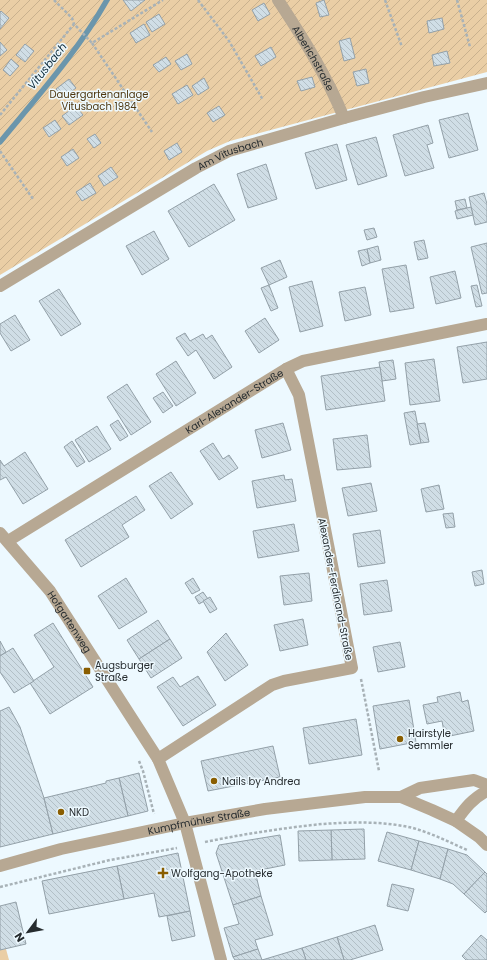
<svg xmlns="http://www.w3.org/2000/svg" width="487" height="960" viewBox="0 0 487 960" font-family="Poppins,sans-serif">
<style>
.green{fill:#eacea5}
.garden{fill:url(#garden-furrows)}
.lines{fill:none;stroke-linecap:round;stroke-linejoin:round}
.stream{stroke:#6b96ac;stroke-width:5.5}
.building{fill:url(#building-back-hatch);stroke:#93a0a8}
.path{stroke:#a8b2b7;stroke-width:2.5;stroke-dasharray:3 2;stroke-linecap:butt}
.minor{stroke:#b7a893;stroke-width:12}
.poi-dot{fill:#8a5e01;stroke:#edf9ff;stroke-width:1.5}
.labels{text-anchor:middle;stroke-width:3;stroke-linejoin:round;paint-order:stroke}
.street-label{font-size:10px;fill:#262c2f;stroke:#edf9ff}
.park-label{font-size:10px;fill:#4f3811;stroke:#edf9ff}
.poi-label{font-size:10px;fill:#262c2f;stroke:#edf9ff;text-anchor:start}
.water-label{font-size:11px;font-style:italic;fill:#102c3a;stroke:#edf9ff}
</style>
<defs>
<pattern id="garden-furrows" width="10" height="10" patternUnits="userSpaceOnUse"><rect width="10" height="10" fill="#eacea5"/><path d="M-1 1l2-2M0 10L10 0M9 11l2-2" fill="none" stroke="#c9b18e"/></pattern>
<pattern id="building-back-hatch" width="6" height="6" patternUnits="userSpaceOnUse"><rect width="6" height="6" fill="#d0dee6"/><path d="M-1 5l2 2M0 0l6 6M5-1l2 2" fill="none" stroke="#b2bfc6"/></pattern>
</defs>
<rect width="100%" height="100%" fill="#edf9ff"/>
<polygon class="green" points="6,949 9,960 0,960 0,950"/>
<polygon class="garden" points="0,0 487,0 487,72 230,141 207,151 0,275"/>
<g class="lines">
<path class="stream" d="M0,142C37,97 79,50 107,0"/>
</g>
<g class="building">
<polygon points="123,0 145,0 131,11"/>
<polygon points="324,0 329,15 320,17 316,3"/>
<polygon points="264,3 270,14 258,21 252,10"/>
<polygon points="1,11 9,18 0,29 0,12"/>
<polygon points="159,14 165,24 152,32 146,22"/>
<polygon points="442,18 444,29 429,33 427,21"/>
<polygon points="144,24 150,35 136,43 130,33"/>
<polygon points="350,38 355,58 344,61 339,41"/>
<polygon points="0,42 7,50 0,56"/>
<polygon points="25,44 34,51 25,62 16,55"/>
<polygon points="271,47 276,57 261,66 255,56"/>
<polygon points="447,51 450,63 434,66 432,55"/>
<polygon points="187,54 192,64 181,70 175,61"/>
<polygon points="166,57 171,64 159,72 153,65"/>
<polygon points="11,59 19,66 10,76 3,70"/>
<polygon points="366,69 369,83 357,86 353,72"/>
<polygon points="312,77 315,87 301,91 297,81"/>
<polygon points="204,78 209,88 198,95 192,86"/>
<polygon points="69,79 76,88 63,98 56,89"/>
<polygon points="187,85 193,95 178,104 172,94"/>
<polygon points="76,106 83,115 69,125 62,116"/>
<polygon points="219,106 225,115 213,122 207,113"/>
<polygon points="468,113 478,150 449,158 439,120"/>
<polygon points="55,120 61,129 49,137 43,128"/>
<polygon points="428,125 433,143 427,145 434,168 405,176 393,135"/>
<polygon points="95,134 101,143 94,148 87,139"/>
<polygon points="376,137 387,176 358,185 346,145"/>
<polygon points="177,143 182,152 169,160 164,151"/>
<polygon points="337,144 347,180 316,189 305,153"/>
<polygon points="73,149 79,158 67,166 61,157"/>
<polygon points="266,164 277,199 248,208 237,174"/>
<polygon points="111,167 118,177 104,186 98,176"/>
<polygon points="90,183 96,193 82,201 76,192"/>
<polygon points="214,184 235,220 189,247 168,211"/>
<polygon points="484,193 487,204 487,222 475,225 469,197"/>
<polygon points="465,199 467,208 457,210 455,201"/>
<polygon points="471,207 473,215 457,219 455,211"/>
<polygon points="374,228 377,237 367,240 364,230"/>
<polygon points="154,231 169,259 142,275 126,246"/>
<polygon points="424,240 428,258 418,260 414,242"/>
<polygon points="487,243 487,293 482,294 471,247"/>
<polygon points="378,246 381,260 370,263 367,249"/>
<polygon points="367,249 370,263 362,266 358,251"/>
<polygon points="280,260 287,277 269,285 261,268"/>
<polygon points="406,265 414,308 390,312 382,269"/>
<polygon points="455,271 461,298 436,304 430,277"/>
<polygon points="312,281 323,326 300,332 289,287"/>
<polygon points="269,285 278,308 271,311 261,288"/>
<polygon points="477,285 482,306 476,307 471,286"/>
<polygon points="365,287 371,315 345,321 339,292"/>
<polygon points="59,289 81,324 61,336 39,301"/>
<polygon points="15,315 30,340 11,351 0,333 0,324"/>
<polygon points="265,318 279,340 259,353 245,331"/>
<polygon points="185,333 190,341 203,334 206,339 212,335 232,367 214,379 196,350 188,356 176,338"/>
<polygon points="487,342 487,379 463,383 457,347"/>
<polygon points="434,359 440,401 410,405 405,363"/>
<polygon points="393,360 396,379 382,381 379,362"/>
<polygon points="176,361 196,393 176,406 156,374"/>
<polygon points="380,367 385,401 326,410 321,376"/>
<polygon points="127,384 151,422 131,435 107,397"/>
<polygon points="163,392 173,406 163,413 153,398"/>
<polygon points="415,411 421,443 410,445 404,413"/>
<polygon points="118,420 128,436 120,441 110,425"/>
<polygon points="283,423 291,450 262,458 255,430"/>
<polygon points="425,423 429,442 421,443 417,424"/>
<polygon points="97,426 111,449 89,462 75,440"/>
<polygon points="367,435 371,467 337,470 333,439"/>
<polygon points="72,441 85,462 77,467 64,447"/>
<polygon points="213,443 223,459 229,455 238,468 219,480 200,451"/>
<polygon points="25,452 48,489 23,504 6,477 0,480 0,460 4,466"/>
<polygon points="171,472 193,504 171,519 149,486"/>
<polygon points="284,475 285,480 292,479 296,501 257,508 252,481"/>
<polygon points="371,483 377,511 348,516 342,488"/>
<polygon points="439,485 444,509 426,512 421,489"/>
<polygon points="136,496 145,510 122,525 129,537 81,567 65,540"/>
<polygon points="453,513 455,527 446,528 443,514"/>
<polygon points="294,524 299,551 258,558 253,531"/>
<polygon points="380,530 385,563 358,567 353,534"/>
<polygon points="482,570 484,584 475,586 472,572"/>
<polygon points="309,573 312,601 284,605 280,576"/>
<polygon points="126,578 147,612 119,629 98,596"/>
<polygon points="193,578 200,590 192,594 185,583"/>
<polygon points="387,580 392,611 364,615 360,584"/>
<polygon points="203,592 208,599 199,604 195,597"/>
<polygon points="210,597 217,609 210,613 203,601"/>
<polygon points="303,619 308,645 280,651 274,625"/>
<polygon points="158,620 170,639 139,659 127,640"/>
<polygon points="53,623 93,687 50,714 30,683 54,667 34,635"/>
<polygon points="226,633 248,665 225,681 207,652"/>
<polygon points="170,639 182,658 151,678 139,659"/>
<polygon points="0,641 6,652 0,656"/>
<polygon points="400,642 405,667 378,672 373,647"/>
<polygon points="13,648 34,681 14,693 0,672 0,656"/>
<polygon points="198,676 216,705 183,726 157,687 173,677 180,687"/>
<polygon points="460,692 462,702 468,700 474,731 445,737 442,721 427,724 423,705 438,702 437,697"/>
<polygon points="409,700 416,742 380,749 373,706"/>
<polygon points="9,707 20,727 44,798 53,834 0,847 0,711"/>
<polygon points="356,719 362,755 309,764 303,728"/>
<polygon points="273,746 280,777 208,791 201,761"/>
<polygon points="139,773 148,811 128,816 119,778"/>
<polygon points="119,778 128,816 53,834 44,798 106,783 106,781"/>
<polygon points="364,829 365,859 332,860 331,830"/>
<polygon points="331,830 332,860 299,861 298,831"/>
<polygon points="387,832 419,841 411,870 378,861"/>
<polygon points="280,835 285,865 255,871 261,896 233,905 216,853 219,845"/>
<polygon points="419,841 448,849 440,879 411,870"/>
<polygon points="448,849 467,855 485,872 464,894 453,884 440,879"/>
<polygon points="178,853 190,911 159,917 154,893 124,899 117,866"/>
<polygon points="117,866 124,899 49,914 42,881"/>
<polygon points="485,872 487,874 487,911 485,913 464,894"/>
<polygon points="392,884 414,889 408,911 387,906"/>
<polygon points="261,896 273,935 255,940 258,949 233,957 224,928 239,924 233,905"/>
<polygon points="16,902 26,944 0,950 0,906"/>
<polygon points="190,911 195,936 172,941 167,916"/>
<polygon points="375,925 383,950 350,960 344,960 337,937"/>
<polygon points="481,935 487,940 487,960 466,960 462,956"/>
<polygon points="337,937 344,960 306,960 302,948"/>
<polygon points="302,948 306,960 262,960"/>
<polygon points="258,949 262,960 235,960 233,957"/>
</g>
<g class="lines">
<g class="path">
<polyline points="54,0 72,18 74,24"/>
<polyline points="198,0 229,41 263,100"/>
<polyline points="385,0 402,47"/>
<polyline points="457,0 470,47"/>
<polyline points="92,43 152,132"/>
<polyline points="0,115 74,24 92,43 163,0"/>
<polyline points="0,151 33,199"/>
<polyline points="361,679 379,771"/>
<polyline points="139,761 143,771 154,814"/>
<path d="M205,842C244,834 283,828 322,824C352,822 384,821 413,828C431,833 449,842 467,850"/>
<polyline points="0,887 110,860 177,848"/>
</g>
<g class="minor">
<path id="s1" d="M278,0C303,38 327,76 344,118"/>
<path id="s2" d="M0,286L196,168L229,151L344,118L424,97L487,83"/>
<path id="s3" d="M0,533L50,591L158,759L185,823L221,960"/>
<path id="s4" d="M8,541L286,369L303,361L487,324"/>
<polyline points="158,759 272,685 284,681 352,668 299,395 286,369"/>
<polyline points="401,797 420,788 474,780 487,785"/>
<path d="M456,821C465,808 473,798 487,791"/>
<path id="s5" d="M0,866L61,849L185,823L265,809L365,797H401L432,810L456,821L479,837L487,845"/>
</g>
</g>
<g class="poi-dot">
<rect x="83" y="667" width="8" height="8" rx="2"/>
<circle cx="400" cy="739" r="4"/>
<circle cx="214" cy="781" r="4"/>
<circle cx="61" cy="812" r="4"/>
<path d="M161 867h4v4h4v4h-4v4h-4v-4h-4v-4h4z"/>
</g>
<g class="labels">
<g class="street-label">
<text dy="4" stroke="none"><textPath href="#s1" startOffset="68">Alberichstraße</textPath></text>
<text dy="4" stroke="none"><textPath href="#s2" startOffset="266">Am Vitusbach</textPath></text>
<text dy="4" stroke="none"><textPath href="#s4" startOffset="266">Karl-Alexander-Straße</textPath></text>
<text transform="translate(336 589) rotate(79)" y="4">Alexander-Ferdinand-Straße</text>
<text dy="4" stroke="none"><textPath href="#s3" startOffset="113">Hofgartenweg</textPath></text>
<text dy="4" stroke="none"><textPath href="#s5" startOffset="204">Kumpfmühler Straße</textPath></text>
</g>
<g class="park-label">
<text x="99" y="98">Dauergartenanlage<tspan x="99" dy="12">Vitusbach 1984</tspan></text>
</g>
<g class="poi-label">
<text x="95" y="669">Augsburger<tspan x="95" dy="12">Straße</tspan></text>
<text x="408" y="737">Hairstyle<tspan x="408" dy="12">Semmler</tspan></text>
<text x="222" y="785">Nails by Andrea</text>
<text x="69" y="816">NKD</text>
<text x="171" y="877">Wolfgang-Apotheke</text>
</g>
<g class="water-label">
<text transform="translate(47 66) rotate(-52)" y="4">Vitusbach</text>
</g>
</g>
<g transform="translate(28 932) rotate(238)" stroke="#edf9ff" stroke-width="3" paint-order="stroke">
<path d="M0-3L7 15L0 10L-7 15Z" fill="#262c2f"/>
<text y="-6" font-size="11" font-weight="bold" text-anchor="middle" fill="#262c2f">N</text>
</g>
</svg>
